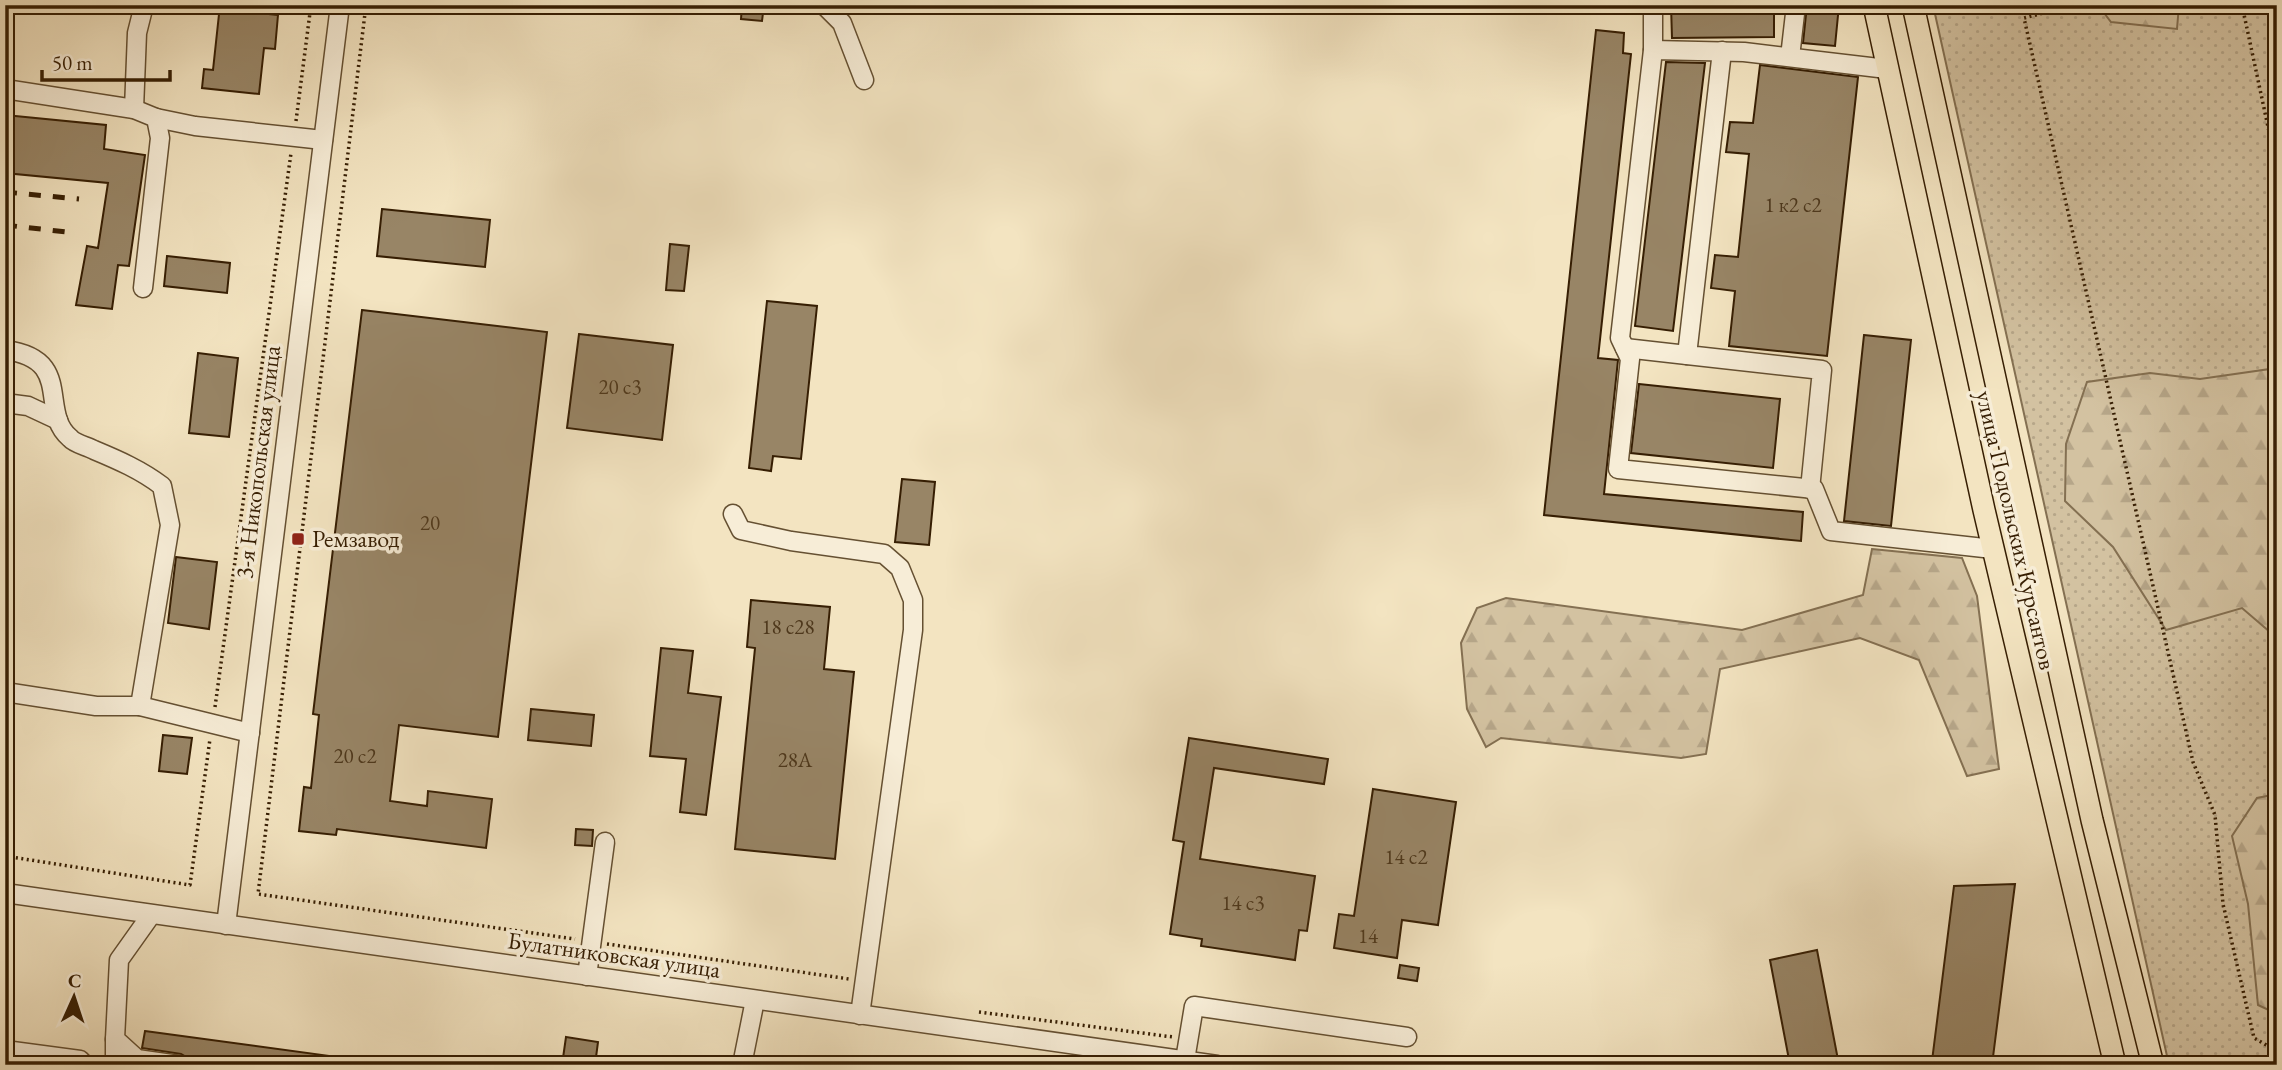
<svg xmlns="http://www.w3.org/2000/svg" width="2282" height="1070" viewBox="0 0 2282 1070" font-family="'EB Garamond',serif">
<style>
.grass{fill:url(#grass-dots);stroke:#847052;stroke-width:2}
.forest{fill:url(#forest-firs);stroke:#847052;stroke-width:2}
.building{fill:#988566;stroke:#361e03;stroke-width:2}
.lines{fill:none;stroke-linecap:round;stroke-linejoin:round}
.minor-casing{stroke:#655032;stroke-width:21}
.major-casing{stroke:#361e03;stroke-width:24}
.path{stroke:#361e03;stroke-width:3.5;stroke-dasharray:2 3.5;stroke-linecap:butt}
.minor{stroke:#f7edd7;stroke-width:18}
.major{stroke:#f3e4c1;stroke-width:21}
.rail{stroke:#361e03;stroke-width:5;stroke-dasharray:12 12;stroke-linecap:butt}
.poi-dot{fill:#8f2418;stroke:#f7edd7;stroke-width:2.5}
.labels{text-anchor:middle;stroke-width:7;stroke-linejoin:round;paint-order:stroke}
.number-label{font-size:21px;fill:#4e381c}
.street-label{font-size:24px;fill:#361e03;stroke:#f7edd7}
.poi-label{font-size:24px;fill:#361e03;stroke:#f7edd7;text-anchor:start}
</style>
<defs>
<pattern id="grass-dots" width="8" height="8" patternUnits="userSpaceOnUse" patternTransform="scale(1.75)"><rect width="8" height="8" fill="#d3c2a1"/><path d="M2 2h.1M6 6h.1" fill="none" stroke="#b6a689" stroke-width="1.8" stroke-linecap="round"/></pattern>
<pattern id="forest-firs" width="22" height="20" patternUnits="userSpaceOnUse" patternTransform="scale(1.75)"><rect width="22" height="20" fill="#d3c2a1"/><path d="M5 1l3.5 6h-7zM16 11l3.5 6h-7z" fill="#b6a689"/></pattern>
</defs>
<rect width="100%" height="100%" fill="#f3e4c1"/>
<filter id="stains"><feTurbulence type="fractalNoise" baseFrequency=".00286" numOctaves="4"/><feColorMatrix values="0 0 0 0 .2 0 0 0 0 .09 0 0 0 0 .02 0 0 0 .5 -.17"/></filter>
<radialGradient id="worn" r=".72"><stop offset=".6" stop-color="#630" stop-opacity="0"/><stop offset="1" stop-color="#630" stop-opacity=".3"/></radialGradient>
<polygon class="grass" points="1933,5 2277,5 2277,1065 2169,1065"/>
<g class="forest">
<polygon points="2098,5 2179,5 2177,29 2111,22"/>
<polygon points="2277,368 2277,638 2242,608 2166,630 2113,547 2065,501 2066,444 2087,382 2150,373 2200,379"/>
<polygon points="1872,549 1962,558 1977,596 1999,769 1967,776 1919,660 1860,638 1720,669 1706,754 1681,758 1501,738 1486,747 1467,709 1461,643 1477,608 1506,598 1742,630 1863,595"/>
<polygon points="2277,794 2277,1014 2258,1005 2248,904 2232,836 2257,798"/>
</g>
<g class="building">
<polygon points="220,5 238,5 238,11 278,15 275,49 264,48 259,94 202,88 204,69 213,70"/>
<polygon points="742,5 764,5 762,21 741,19"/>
<polygon points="1671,5 1774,5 1774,37 1672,38"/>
<polygon points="1807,5 1839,5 1835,46 1803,43"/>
<polygon points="1596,30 1624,33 1623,53 1631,54 1598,358 1618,360 1604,494 1803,512 1801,541 1544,515"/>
<polygon points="1666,62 1705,63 1673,331 1635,326"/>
<polygon points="1760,65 1858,77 1827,356 1729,346 1735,291 1711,288 1715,255 1738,257 1749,154 1726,152 1730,122 1753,123"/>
<polygon points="5,115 106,125 104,149 145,155 129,266 118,265 112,309 76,305 87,246 98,248 108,183 5,173"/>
<polygon points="382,209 490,220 485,267 377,256"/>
<polygon points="670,244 689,246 684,291 666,290"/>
<polygon points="167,256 230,263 227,293 164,286"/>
<polygon points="767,301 817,306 801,459 773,456 771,471 749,468"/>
<polygon points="362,310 547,332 498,737 399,725 390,801 427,806 428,791 492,799 486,848 337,829 336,835 299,831 304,787 311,788 319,715 313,714"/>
<polygon points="579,334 673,345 662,440 567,428"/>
<polygon points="1864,335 1911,340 1891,526 1844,521"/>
<polygon points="198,353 238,358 229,437 189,433"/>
<polygon points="1639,384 1780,399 1773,468 1631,453"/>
<polygon points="902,479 935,482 929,545 895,542"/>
<polygon points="176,557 217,562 209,629 168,623"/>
<polygon points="751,600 830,607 824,669 854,672 835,859 735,849 755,648 747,647"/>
<polygon points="661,648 693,651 688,693 721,697 706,815 680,812 686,759 650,756"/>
<polygon points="531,709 594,715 591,746 528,740"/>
<polygon points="163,735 192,738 187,774 159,771"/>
<polygon points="1189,738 1328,759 1324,784 1214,768 1200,859 1315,876 1307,931 1299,930 1295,960 1201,946 1202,939 1170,934 1184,842 1173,840"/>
<polygon points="1373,789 1456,802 1438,925 1402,920 1397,958 1334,948 1339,914 1354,916"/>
<polygon points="576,829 593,830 592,846 575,845"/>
<polygon points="2015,884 1992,1065 1932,1061 1954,886"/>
<polygon points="1817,950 1839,1065 1790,1065 1770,960"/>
<polygon points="1400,965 1419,968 1417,981 1398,978"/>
<polygon points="145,1031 330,1056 330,1065 236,1065 188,1058 181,1054 142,1048"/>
<polygon points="566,1037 598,1042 595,1065 562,1065"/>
</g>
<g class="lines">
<defs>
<g id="minor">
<polyline points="824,5 842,23 864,80"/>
<polyline points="1653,50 1653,5"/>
<polyline points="1722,51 1687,355 1822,370 1810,489"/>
<polyline points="1790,57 1796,5"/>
<polyline points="1887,69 1744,52 1653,50 1620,338 1630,359 1618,469 1814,489 1831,531 1993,549"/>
<polyline points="5,89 134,109 156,118 160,138 143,288"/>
<polyline points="134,109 137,33 144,5"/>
<polyline points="156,118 195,126 323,140"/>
<polyline points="1625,348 1687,355"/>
<path d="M5,350C75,359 38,411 70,438C75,444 87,446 94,450C118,460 141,470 162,486L170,525L140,706H96L5,692"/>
<polyline points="5,403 28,406 58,420"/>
<polyline points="733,514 741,530 791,541 884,554 900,568 913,600 913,630 860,1015"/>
<polyline points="140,706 250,733"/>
<polyline points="5,893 1217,1065"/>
<polyline points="151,915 119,960 115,1039 137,1059 179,1065"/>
<polyline points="226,925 340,5"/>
<polyline points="587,976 605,842"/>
<polyline points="5,1050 80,1060 85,1065"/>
<polyline points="1185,1060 1194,1006 1407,1037"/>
<polyline points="115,1065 115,1039"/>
<polyline points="742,1065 755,1000"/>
</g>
<g id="major">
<polyline points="1874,5 1984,510 2115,1065"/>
<polyline points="1913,5 2092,820 2153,1065"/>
</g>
</defs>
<use href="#minor" class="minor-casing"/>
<use href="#major" class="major-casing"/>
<g class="path">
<polyline points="366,5 258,894 575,939"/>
<polyline points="2074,5 2024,18 2193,762 2215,815 2223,904 2254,1038 2277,1051"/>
<polyline points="2242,5 2277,169"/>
<polyline points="296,121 311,5"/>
<polyline points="215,707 291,153"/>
<polyline points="5,856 190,885 210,739"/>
<polyline points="607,944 849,979"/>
<polyline points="979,1012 1173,1037"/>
</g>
<use href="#minor" class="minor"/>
<use href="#major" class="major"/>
<g class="rail">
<polyline points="5,192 79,199"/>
<polyline points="5,225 75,233"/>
</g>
</g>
<rect class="poi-dot" x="291" y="532" width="14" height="14" rx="3.5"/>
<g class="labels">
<g class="number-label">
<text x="1793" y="212">1 к2 с2</text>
<text x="620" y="394">20 с3</text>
<text x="430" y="530">20</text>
<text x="788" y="634">18 с28</text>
<text x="355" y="763">20 с2</text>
<text x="795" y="767">28А</text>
<text x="1406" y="864">14 с2</text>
<text x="1243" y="910">14 с3</text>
<text x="1368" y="943">14</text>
</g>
<g class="street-label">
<text transform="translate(258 462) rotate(-83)" y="8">3-я Никопольская улица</text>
<text transform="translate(2016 530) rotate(77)" y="8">улица Подольских Курсантов</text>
<text transform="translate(614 955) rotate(8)" y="8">Булатниковская улица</text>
</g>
<g class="poi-label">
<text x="312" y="547">Ремзавод</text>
</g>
</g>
<rect width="2282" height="1070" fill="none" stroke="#f3e4c1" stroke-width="28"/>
<rect x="7" y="7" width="2268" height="1056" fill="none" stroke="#361e03" stroke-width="3.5"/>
<rect x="14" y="14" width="2254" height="1042" fill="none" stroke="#361e03" stroke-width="2"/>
<g transform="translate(74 997) rotate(3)" stroke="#f7edd7" stroke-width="5" paint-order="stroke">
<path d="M0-5L12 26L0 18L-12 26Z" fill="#361e03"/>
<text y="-10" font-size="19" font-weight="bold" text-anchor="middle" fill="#361e03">С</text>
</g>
<path d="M42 70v10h128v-10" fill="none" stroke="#361e03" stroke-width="3.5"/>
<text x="52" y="70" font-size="21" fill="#361e03" stroke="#f7edd7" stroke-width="5" paint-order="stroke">50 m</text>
<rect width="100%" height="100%" filter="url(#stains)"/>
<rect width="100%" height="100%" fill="url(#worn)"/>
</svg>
